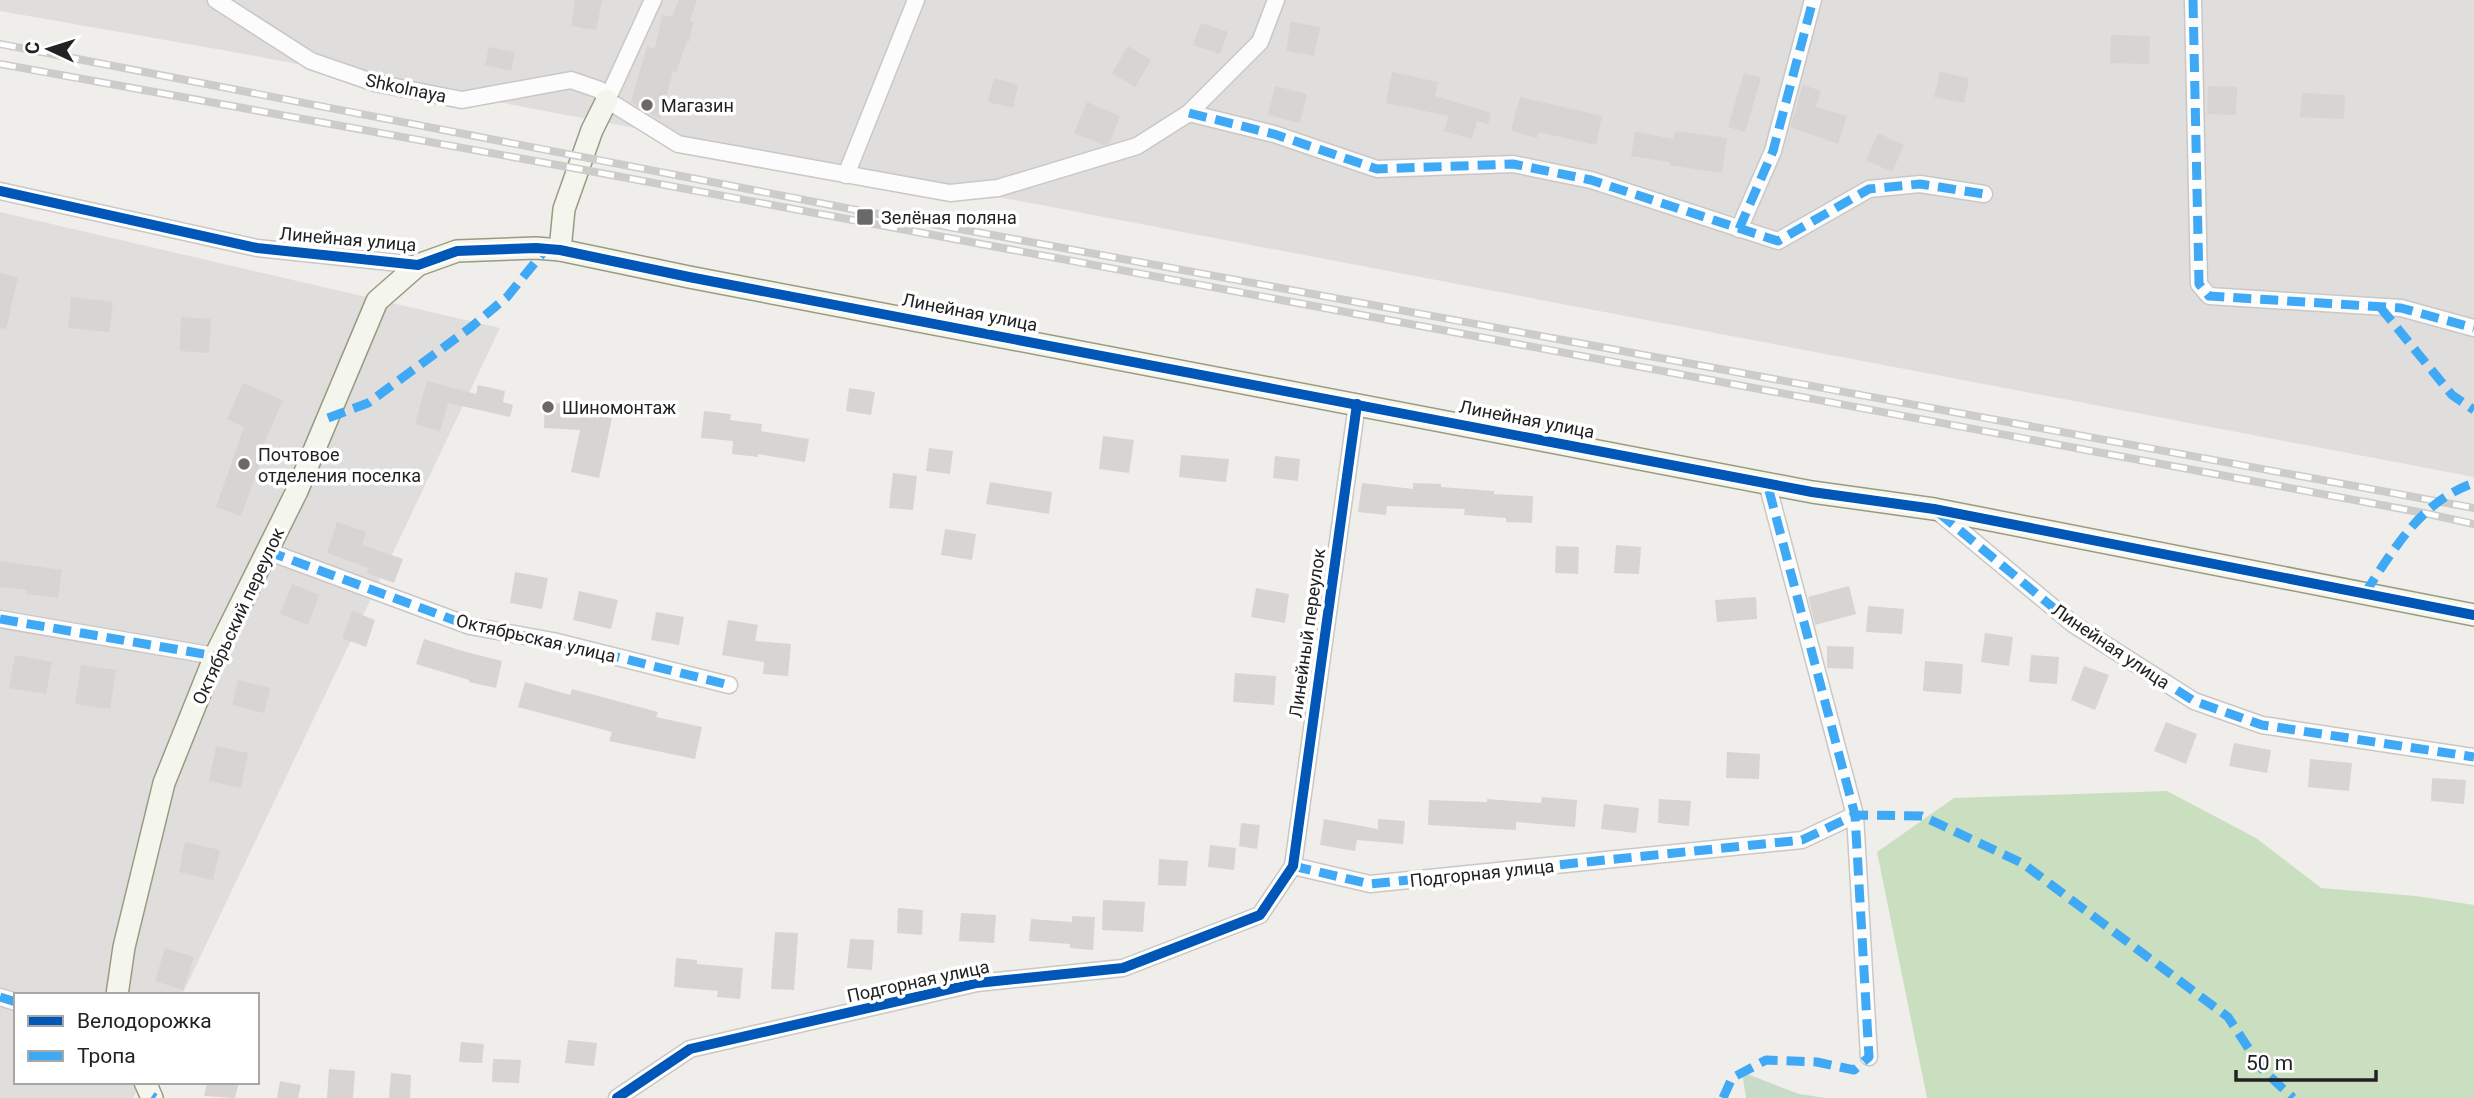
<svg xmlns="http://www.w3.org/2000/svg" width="2474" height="1098" viewBox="0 0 2474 1098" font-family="Roboto,sans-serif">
<rect width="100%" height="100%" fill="#f0eeea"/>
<g fill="#dfdedc">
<polygon points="0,0 2474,0 2474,477 245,54 0,11"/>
<polygon points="0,212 500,328 182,995 16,995 16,1082 141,1082 133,1098 0,1098"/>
</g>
<polygon fill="#cadfbf" points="2167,791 2256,838 2321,888 2416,896 2474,905 2474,1098 1927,1098 1877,852 1954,798"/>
<polygon fill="#c8dbc9" points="1742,1072 1799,1094 1826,1098 1746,1098"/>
<g fill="#d7d4d1">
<polygon points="575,0 602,0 596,30 571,26"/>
<polygon points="679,0 697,0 690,21 693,22 689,42 687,41 676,72 673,71 660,119 631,102 647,46 655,49 662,15 672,17"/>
<polygon points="1291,22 1320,27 1314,56 1286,51"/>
<polygon points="1201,23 1228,32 1220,54 1193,45"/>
<polygon points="2111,35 2150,36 2149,64 2110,63"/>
<polygon points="1128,46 1151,60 1135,87 1112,73"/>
<polygon points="489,47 515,52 511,71 485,65"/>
<polygon points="1392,72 1438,82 1435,96 1491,113 1488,124 1477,121 1472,139 1444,131 1449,116 1386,103"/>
<polygon points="1940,72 1969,78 1964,103 1934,97"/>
<polygon points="1744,73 1761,78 1745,132 1728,127"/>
<polygon points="994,78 1018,85 1013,108 988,102"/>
<polygon points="1803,85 1821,91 1816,107 1847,116 1838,144 1790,127"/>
<polygon points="1275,86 1307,94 1300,123 1268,115"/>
<polygon points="2208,86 2237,87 2236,115 2207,114"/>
<polygon points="2302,93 2345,95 2344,119 2300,117"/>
<polygon points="1520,97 1602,116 1596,145 1539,132 1537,138 1511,131"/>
<polygon points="1087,102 1120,116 1109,144 1103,145 1074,133"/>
<polygon points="1675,131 1727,138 1722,173 1669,165 1670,162 1631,156 1635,132 1674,139"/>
<polygon points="1878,133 1904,145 1892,172 1866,160"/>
<polygon points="0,273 18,277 6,329 0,328"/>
<polygon points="71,297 113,302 109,332 68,328"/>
<polygon points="181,317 211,319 209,353 180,351"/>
<polygon points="427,381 476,394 478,385 505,391 503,402 513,405 510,417 448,403 440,431 415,424"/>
<polygon points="243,383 283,400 258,457 262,458 241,516 216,507 244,427 227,419"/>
<polygon points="849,388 875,392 871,415 846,411"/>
<polygon points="545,403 567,404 567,409 612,418 599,478 571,472 580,430 544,428"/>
<polygon points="704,411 731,414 730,420 762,424 761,431 809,439 805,462 758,454 758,457 732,454 733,441 701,438"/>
<polygon points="1103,436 1134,440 1129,473 1099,469"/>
<polygon points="929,448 953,451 950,474 926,471"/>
<polygon points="1181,455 1229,459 1226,482 1179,477"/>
<polygon points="1275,456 1300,459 1298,481 1273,478"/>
<polygon points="893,473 917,476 913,510 889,508"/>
<polygon points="990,482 1052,492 1049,514 986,504"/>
<polygon points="1362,483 1413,489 1413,483 1441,484 1441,487 1494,491 1494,494 1533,496 1532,523 1506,522 1506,518 1464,515 1465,509 1387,506 1386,515 1358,512"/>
<polygon points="337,522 366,532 362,545 403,559 394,583 367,573 369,568 327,553"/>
<polygon points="945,529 976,534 972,560 941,555"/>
<polygon points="1616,545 1641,547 1639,574 1614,573"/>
<polygon points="1556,546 1579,547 1578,574 1555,573"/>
<polygon points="0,561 62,570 58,598 26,594 27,590 0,587"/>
<polygon points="515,572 548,578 542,609 510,603"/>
<polygon points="292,584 319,595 308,625 280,614"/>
<polygon points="1849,586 1856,614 1815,625 1808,597"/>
<polygon points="1256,588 1289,594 1285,623 1251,617"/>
<polygon points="579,591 618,600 611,629 573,620"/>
<polygon points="1756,597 1757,619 1717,622 1715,600"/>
<polygon points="1868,606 1904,609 1902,634 1866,632"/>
<polygon points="352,611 375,620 366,647 342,638"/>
<polygon points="656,612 684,617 679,645 651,640"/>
<polygon points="728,620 758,625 755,641 791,644 788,676 763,674 764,662 722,655"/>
<polygon points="1985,633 2013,637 2009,666 1981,662"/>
<polygon points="424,639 466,652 502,661 496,688 469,682 469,680 416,664"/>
<polygon points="1827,646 1854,647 1853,669 1827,668"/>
<polygon points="15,655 52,662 46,694 9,688"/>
<polygon points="2031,655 2059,657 2057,684 2029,682"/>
<polygon points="1925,661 1963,664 1961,694 1923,691"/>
<polygon points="81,665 116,670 110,709 75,704"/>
<polygon points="2084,666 2109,675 2095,710 2071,700"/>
<polygon points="1235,673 1276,676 1274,705 1233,702"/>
<polygon points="238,680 270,688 264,713 232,705"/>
<polygon points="525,682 570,695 572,689 658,712 656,717 702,727 695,759 609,741 612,732 518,707"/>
<polygon points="2166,722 2197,734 2186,764 2154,751"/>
<polygon points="2234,743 2271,750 2267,773 2229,766"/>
<polygon points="216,746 248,753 241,788 209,781"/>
<polygon points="1727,752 1760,754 1759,779 1726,778"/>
<polygon points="2310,759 2352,763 2349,791 2308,787"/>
<polygon points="2432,778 2466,780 2464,804 2431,801"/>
<polygon points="1542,797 1577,800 1575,827 1516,822 1516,830 1428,825 1429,800 1487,802 1487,799 1541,803"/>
<polygon points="1659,799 1691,801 1689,826 1658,823"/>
<polygon points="1604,804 1639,808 1636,833 1601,829"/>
<polygon points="1324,819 1378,829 1378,819 1405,821 1403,844 1357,840 1355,851 1320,845"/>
<polygon points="1241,823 1260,825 1257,849 1239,846"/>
<polygon points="185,842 220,850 213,880 179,872"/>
<polygon points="1210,845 1236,848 1234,870 1208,867"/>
<polygon points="1159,859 1188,861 1186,886 1158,885"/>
<polygon points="1103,900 1145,902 1143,932 1102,930"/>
<polygon points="898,908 923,910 922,935 897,933"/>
<polygon points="961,913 996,915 994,943 959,941"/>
<polygon points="1072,916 1095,917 1093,950 1070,948 1070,944 1029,941 1031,919 1072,922"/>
<polygon points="775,932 798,933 794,990 771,989"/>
<polygon points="850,939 874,940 872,970 847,968"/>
<polygon points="165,948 194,957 183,990 155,981"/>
<polygon points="676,958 697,960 697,964 743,968 740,999 717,997 718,991 674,987"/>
<polygon points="568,1040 597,1043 594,1066 565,1063"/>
<polygon points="461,1042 484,1044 482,1063 459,1062"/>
<polygon points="493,1059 521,1060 519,1083 492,1082"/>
<polygon points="329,1069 355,1071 353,1098 327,1098"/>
<polygon points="391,1073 411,1075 410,1098 389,1098"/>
<polygon points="280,1081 301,1085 298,1098 277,1098"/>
<polygon points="207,1082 239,1082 235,1098 204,1096"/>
</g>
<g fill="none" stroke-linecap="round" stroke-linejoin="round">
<defs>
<g id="street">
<polyline points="216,0 311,61 375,83 462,100 571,80 600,90 607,100 678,144 950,193 998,188 1137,146 1189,113 1260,42 1276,0"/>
<polyline points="2193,0 2199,284 2209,296 2401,308 2474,328"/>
<polyline points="607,100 653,0"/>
<polyline points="1189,113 1274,134 1377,169 1513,164 1591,180 1778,241 1869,189 1920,184 1984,194"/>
<polyline points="846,175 916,0"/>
<polyline points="0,191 257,248 418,265"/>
<polyline points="1739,229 1773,151 1813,0"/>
<polyline points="1767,483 1855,815 1869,1057"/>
<polyline points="1936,510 2073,624 2194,701 2262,725 2474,757"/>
<polyline points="267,551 470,626 553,641 729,685"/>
<polyline points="0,619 215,656"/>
<polyline points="1293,866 1370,884 1802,840 1855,815"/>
<polyline points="0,997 16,1002"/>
<polyline points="617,1098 690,1049 977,983 1123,968 1260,915 1293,866 1357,404"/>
</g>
<g id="secondary">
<polyline points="560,250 564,209 592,130 607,100"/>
<polyline points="117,995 124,947 164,783 215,656 297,491 377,301 418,265 457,251 536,248 560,250 689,277 1812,492 1934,509 2474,615"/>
<polyline points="145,1082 152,1098"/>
</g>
</defs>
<use href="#street" stroke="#c9c8c6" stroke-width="19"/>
<use href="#secondary" stroke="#999b81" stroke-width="24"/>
<use href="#street" stroke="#fdfcfc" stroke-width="16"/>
<use href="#secondary" stroke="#f4f5ec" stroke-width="21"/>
<defs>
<g id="rail">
<polyline points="0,44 846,208 2474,508"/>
<polyline points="0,64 579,169 2424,513 2474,524"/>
</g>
</defs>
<use href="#rail" stroke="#cccccb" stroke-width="8"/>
<use href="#rail" stroke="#fff" stroke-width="5" stroke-dasharray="16" stroke-linecap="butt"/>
<g stroke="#3fa9f5" stroke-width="9" stroke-dasharray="18 9" stroke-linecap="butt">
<polyline points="2193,0 2199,284 2209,296 2401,308 2474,328"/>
<polyline points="1189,113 1274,134 1377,169 1513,164 1591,180 1778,241 1869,189 1920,184 1984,194"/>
<polyline points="1739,229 1773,151 1813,0"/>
<polyline points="2380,307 2452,395 2474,410"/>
<polyline points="328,418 368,403 470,328 507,297 546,249"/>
<polyline points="1939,513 2073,624 2194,701 2262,725 2474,757"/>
<polyline points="267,551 470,626 553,641 729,685"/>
<path d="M 2365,593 C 2394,549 2421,501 2474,483"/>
<polyline points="0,619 215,656"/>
<polyline points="1293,866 1370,884 1802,840 1855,815 1922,816 2022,863 2228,1017 2262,1069 2293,1098"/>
<polyline points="0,997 16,1002"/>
<polyline points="152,1096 155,1098"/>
<polyline points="1723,1098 1732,1078 1766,1060 1817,1062 1854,1070 1869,1057 1855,815 1767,483"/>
</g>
<defs>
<g id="cycleway">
<polyline points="0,191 257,248 418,265 457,251 536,248 560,250 689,277 1812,492 1934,509 2474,615"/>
<polyline points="617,1098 690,1049 977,983 1123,968 1260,915 1293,866 1357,404"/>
</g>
</defs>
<use href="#cycleway" stroke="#fff" stroke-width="15"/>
<use href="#cycleway" stroke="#0057b8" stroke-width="10"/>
</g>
<g fill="#6a6968" stroke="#fff" stroke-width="2.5">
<circle cx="647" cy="105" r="7"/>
<rect x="856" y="208" width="18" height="18" rx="3.5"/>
<circle cx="548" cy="407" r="7"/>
<circle cx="244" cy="464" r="7"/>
</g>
<g text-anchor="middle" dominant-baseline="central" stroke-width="7" stroke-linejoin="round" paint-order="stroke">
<g font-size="18" fill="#222" stroke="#fff">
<text transform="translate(406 88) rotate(12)">Shkolnaya</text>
<text transform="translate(348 239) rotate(5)">Линейная улица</text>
<text transform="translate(970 312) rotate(11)">Линейная улица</text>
<text transform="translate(1527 419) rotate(11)">Линейная улица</text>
<text transform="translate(238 616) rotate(-65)">Октябрьский переулок</text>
<text transform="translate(1307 633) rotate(-82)">Линейный переулок</text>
<text transform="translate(536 638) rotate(13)">Октябрьская улица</text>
<text transform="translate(2111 646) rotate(34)">Линейная улица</text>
<text transform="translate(1482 873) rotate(-6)">Подгорная улица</text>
<text transform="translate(918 981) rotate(-12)">Подгорная улица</text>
</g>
<g font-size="18" fill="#222" stroke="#fff" text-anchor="start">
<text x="661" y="105">Магазин</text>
<text x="881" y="217">Зелёная поляна</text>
<text x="562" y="407">Шиномонтаж</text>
<text x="258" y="454">Почтовое<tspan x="258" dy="21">отделения поселка</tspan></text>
</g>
</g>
<rect x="14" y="993" width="245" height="91" fill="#ffffff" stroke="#a7a7a7" stroke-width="2"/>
<rect x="28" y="1016" width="35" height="10" fill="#0057b8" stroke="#a7a7a7" stroke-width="2"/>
<text x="77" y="1028" font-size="21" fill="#222222">Велодорожка</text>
<rect x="28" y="1051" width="35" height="10" fill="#3fa9f5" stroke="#a7a7a7" stroke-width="2"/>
<text x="77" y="1063" font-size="21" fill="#222222">Тропа</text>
<g transform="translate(49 49) rotate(274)" stroke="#ffffff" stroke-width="5" paint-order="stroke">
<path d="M0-5L12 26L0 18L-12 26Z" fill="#222222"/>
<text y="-10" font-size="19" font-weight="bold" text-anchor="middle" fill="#222222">С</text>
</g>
<path d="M2236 1070v10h140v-10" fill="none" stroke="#222222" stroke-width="3.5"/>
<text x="2246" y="1070" font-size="21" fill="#222222" stroke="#ffffff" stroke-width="5" paint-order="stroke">50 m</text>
</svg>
